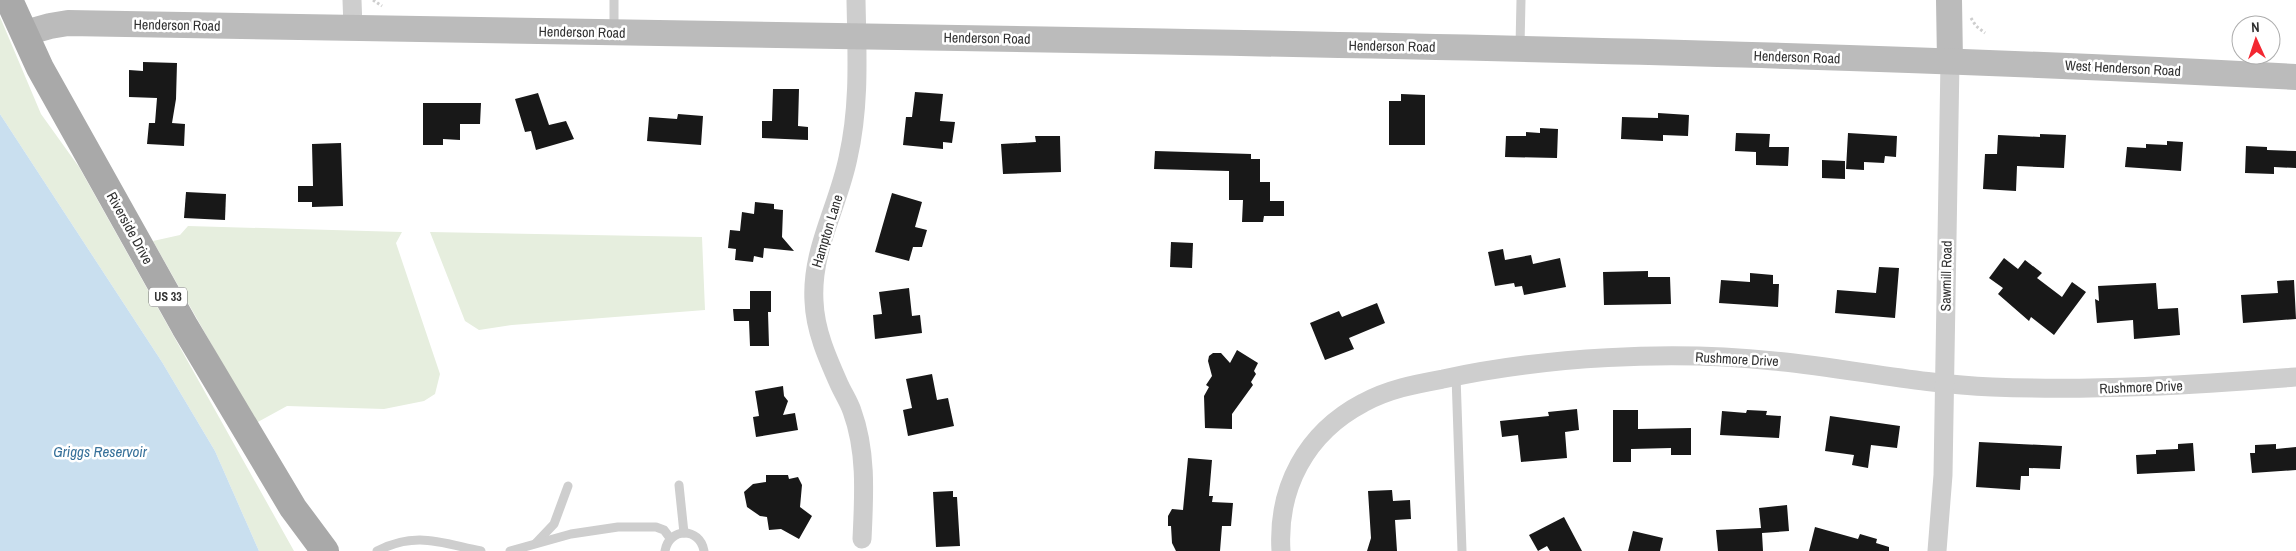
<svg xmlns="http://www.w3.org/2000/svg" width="2296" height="551" viewBox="0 0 2296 551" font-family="'Archivo Narrow',sans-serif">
<rect width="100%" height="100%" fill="#fff"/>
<g fill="#e6eede">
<polygon points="0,17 41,114 79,167 294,551 259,551 215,451 162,362 0,114"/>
<polygon points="188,226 402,232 396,243 440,374 435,394 424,401 384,409 287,406 256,423 153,241 180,235"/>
<polygon points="430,232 702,237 705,310 512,325 479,330 465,321"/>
</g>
<polygon fill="#c9dfef" points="0,114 162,362 215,451 259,551 0,551"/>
<g fill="#181818">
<polygon points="143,62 177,63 176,99 172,123 185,124 184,146 147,144 149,123 155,123 157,98 129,97 129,70 143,71"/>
<polygon points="773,89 799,89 798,126 808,127 808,140 762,138 762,121 772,121"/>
<polygon points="915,92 943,94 940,121 955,122 952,143 943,142 943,149 903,145 906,117 912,117"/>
<polygon points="538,93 549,125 566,121 574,139 536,150 531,131 525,132 515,99"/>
<polygon points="1401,94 1425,95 1425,145 1389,145 1389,101 1401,101"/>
<polygon points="423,103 481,103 480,124 460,124 460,140 443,139 443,145 423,145"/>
<polygon points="1658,113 1689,115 1688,136 1663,135 1663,141 1621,139 1622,117 1658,118"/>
<polygon points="678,114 703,116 701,145 647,141 649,117 677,119"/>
<polygon points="1540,128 1558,129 1557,158 1505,157 1506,136 1526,136 1526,132 1540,133"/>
<polygon points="1736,133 1770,134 1769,147 1789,147 1788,166 1756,165 1756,152 1735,151"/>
<polygon points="1848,133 1897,136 1896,157 1885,156 1884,163 1864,162 1864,170 1846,169"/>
<polygon points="2040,134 2066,135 2064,168 2017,166 2016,191 1983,189 1985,154 1997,154 1998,135 2040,137"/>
<polygon points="1035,136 1060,136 1061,172 1003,174 1001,144 1036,142"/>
<polygon points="2167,141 2183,142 2181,171 2125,167 2127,147 2146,148 2146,144 2167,145"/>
<polygon points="341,143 343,206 312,207 312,202 298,202 298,186 313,186 312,144"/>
<polygon points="2246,146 2267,147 2267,150 2296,151 2296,168 2274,167 2274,174 2245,173"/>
<polygon points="1155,151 1251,154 1251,159 1260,159 1260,182 1270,182 1270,201 1284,201 1284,216 1264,216 1263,222 1242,222 1243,200 1229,200 1229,171 1154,169"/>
<polygon points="1822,160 1845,161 1845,179 1822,178"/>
<polygon points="186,192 226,194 225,220 184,218"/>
<polygon points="892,193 922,202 915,227 927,230 922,247 913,247 909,261 875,252"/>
<polygon points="755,202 774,204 774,209 783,210 782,237 794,251 764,248 763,258 754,256 753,262 735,260 736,249 728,248 730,230 740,231 742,212 754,214"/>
<polygon points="1171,242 1193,243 1192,268 1170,267"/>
<polygon points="1503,249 1505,260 1531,255 1533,264 1560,258 1566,287 1524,295 1522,286 1515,287 1514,283 1495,286 1488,252"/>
<polygon points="2004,258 2018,269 2025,260 2042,273 2037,278 2062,297 2072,282 2086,292 2054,335 2031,317 2029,321 1998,294 2003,288 1989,278"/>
<polygon points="1879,267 1899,268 1895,318 1835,313 1837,290 1876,293"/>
<polygon points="1648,271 1648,277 1670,277 1671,304 1604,305 1603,272"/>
<polygon points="1750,273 1773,275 1773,284 1779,284 1778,307 1719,303 1721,280 1750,282"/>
<polygon points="2294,280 2296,319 2243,323 2241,295 2278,293 2277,281"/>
<polygon points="2156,283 2158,309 2178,308 2180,335 2134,339 2133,320 2097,323 2095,299 2099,301 2098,286"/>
<polygon points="909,288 912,316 920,315 922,333 875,339 873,315 882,314 879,292"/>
<polygon points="750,291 771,291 771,312 768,312 769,346 750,346 749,321 734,321 733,309 750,309"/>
<polygon points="1377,303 1385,323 1349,338 1354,349 1325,360 1310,323 1339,311 1342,317"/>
<polygon points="1237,350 1258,363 1254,371 1256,374 1251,382 1253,385 1232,414 1232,429 1205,428 1204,396 1209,387 1206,385 1212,376 1208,361 1209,356 1213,353 1221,353 1230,363"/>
<polygon points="932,374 937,400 948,398 954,426 908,436 903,410 912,408 906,379"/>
<polygon points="783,386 784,396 788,401 783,415 795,413 798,430 756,437 753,417 759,416 755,391"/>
<polygon points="1577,409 1579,430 1565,432 1567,458 1521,462 1518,435 1502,437 1500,421 1549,416 1548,412"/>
<polygon points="1613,410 1638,410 1638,429 1691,428 1691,455 1671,455 1671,448 1631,449 1631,462 1613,462"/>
<polygon points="1747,410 1767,411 1766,415 1781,416 1779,438 1720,435 1722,411 1746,413"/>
<polygon points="1830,416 1900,426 1897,448 1871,445 1868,468 1852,465 1854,455 1825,451"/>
<polygon points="1979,442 2062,446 2060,469 2029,468 2029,476 2021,476 2020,490 1976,487"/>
<polygon points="2193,443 2195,471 2137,474 2136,455 2156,454 2156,450 2178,449 2178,444"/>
<polygon points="2276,444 2276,449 2296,447 2296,470 2252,473 2250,453 2255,453 2255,445"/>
<polygon points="1188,458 1212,460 1209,496 1213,496 1212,502 1233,503 1231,526 1222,526 1220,551 1176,551 1172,543 1171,526 1168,526 1168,516 1172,509 1183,510"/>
<polygon points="766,475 788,475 789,479 798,477 802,485 800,507 812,516 799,539 781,529 769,530 767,517 760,516 747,507 744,492 753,484 766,482"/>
<polygon points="1392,490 1393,501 1410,500 1411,519 1395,520 1397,551 1367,551 1371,538 1368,491"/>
<polygon points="953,491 953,497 957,497 960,546 936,547 933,492"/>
<polygon points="1787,505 1789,531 1762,533 1763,551 1718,551 1716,530 1761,528 1759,508"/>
<polygon points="1564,517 1582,551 1550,551 1547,546 1538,551 1529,535"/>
<polygon points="1815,527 1858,539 1860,534 1877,539 1876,543 1889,547 1889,551 1809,551"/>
<polygon points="1633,531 1663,538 1660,551 1628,551"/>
</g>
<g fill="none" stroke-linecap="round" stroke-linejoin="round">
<g stroke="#cecece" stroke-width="3" stroke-dasharray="2.5 2.5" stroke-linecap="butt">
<polyline points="373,0 382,6"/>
<polyline points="1971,18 1976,26 1985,33"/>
</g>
<g stroke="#cecece" stroke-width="9">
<polyline points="614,30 614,0"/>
<polyline points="1520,46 1521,0"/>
<polyline points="1456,376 1462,551"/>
<polyline points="679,485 684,533"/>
<polyline points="536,543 554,524 568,486"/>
<path d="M 377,551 C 416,531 441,543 481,551"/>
<polyline points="510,551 571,534 618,527 656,527 664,530 670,538"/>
<path d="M 665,551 C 669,527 700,527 704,551"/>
</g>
<g stroke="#cecece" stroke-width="19">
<polyline points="352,0 353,28"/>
<path d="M 856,0 C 857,54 860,105 848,158 C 838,207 811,250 814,301 C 815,330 827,357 839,384 C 843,393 849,402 852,411 C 867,452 864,496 862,539"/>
<path d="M 1281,551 C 1277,488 1306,433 1363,403 C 1388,389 1416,384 1443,379 C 1545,357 1670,350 1774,361 C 1847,368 1919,384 1992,387 C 2094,391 2195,385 2296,377"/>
<polyline points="1937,551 1943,475 1950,61"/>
</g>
<g stroke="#bbb" stroke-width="26">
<polyline points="1949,0 1950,61"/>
<path d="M 25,33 L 50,26 L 68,23 C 442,27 815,34 1188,42 C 1557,49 1927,57 2296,77"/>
</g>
<polyline stroke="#a9a9a9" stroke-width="28" points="9,0 40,68 185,327 293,508 325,551"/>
</g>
<g text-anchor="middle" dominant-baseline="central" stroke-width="5" stroke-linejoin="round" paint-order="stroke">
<rect fill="#fff" stroke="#6f6f6f" stroke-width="1" x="149" y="287.5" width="38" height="19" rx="4"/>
<g font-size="12" font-weight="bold" fill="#313131">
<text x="168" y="297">US 33</text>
</g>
<g font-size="14" fill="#313131" stroke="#fff">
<text transform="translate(177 25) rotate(1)">Henderson Road</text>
<text transform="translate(582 32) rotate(1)">Henderson Road</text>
<text transform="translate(987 38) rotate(1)">Henderson Road</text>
<text transform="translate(1392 46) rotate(1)">Henderson Road</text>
<text transform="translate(1797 57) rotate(2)">Henderson Road</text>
<text transform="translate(2123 68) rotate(3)">West Henderson Road</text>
<text transform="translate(130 228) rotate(61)">Riverside Drive</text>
<text transform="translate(827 231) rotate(-73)">Hampton Lane</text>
<text transform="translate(1946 276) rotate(-89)">Sawmill Road</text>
<text transform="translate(1737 359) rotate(3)">Rushmore Drive</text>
<text transform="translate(2141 387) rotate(-2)">Rushmore Drive</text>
</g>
<g font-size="15" font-style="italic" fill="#37719a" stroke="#fff">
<text x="100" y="451">Griggs Reservoir</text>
</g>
</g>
<g transform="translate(2256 40) rotate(357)"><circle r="24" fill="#ffffff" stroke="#adadad"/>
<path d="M0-4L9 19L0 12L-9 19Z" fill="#f32731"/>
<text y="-8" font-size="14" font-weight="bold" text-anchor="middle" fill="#313131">N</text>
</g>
</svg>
